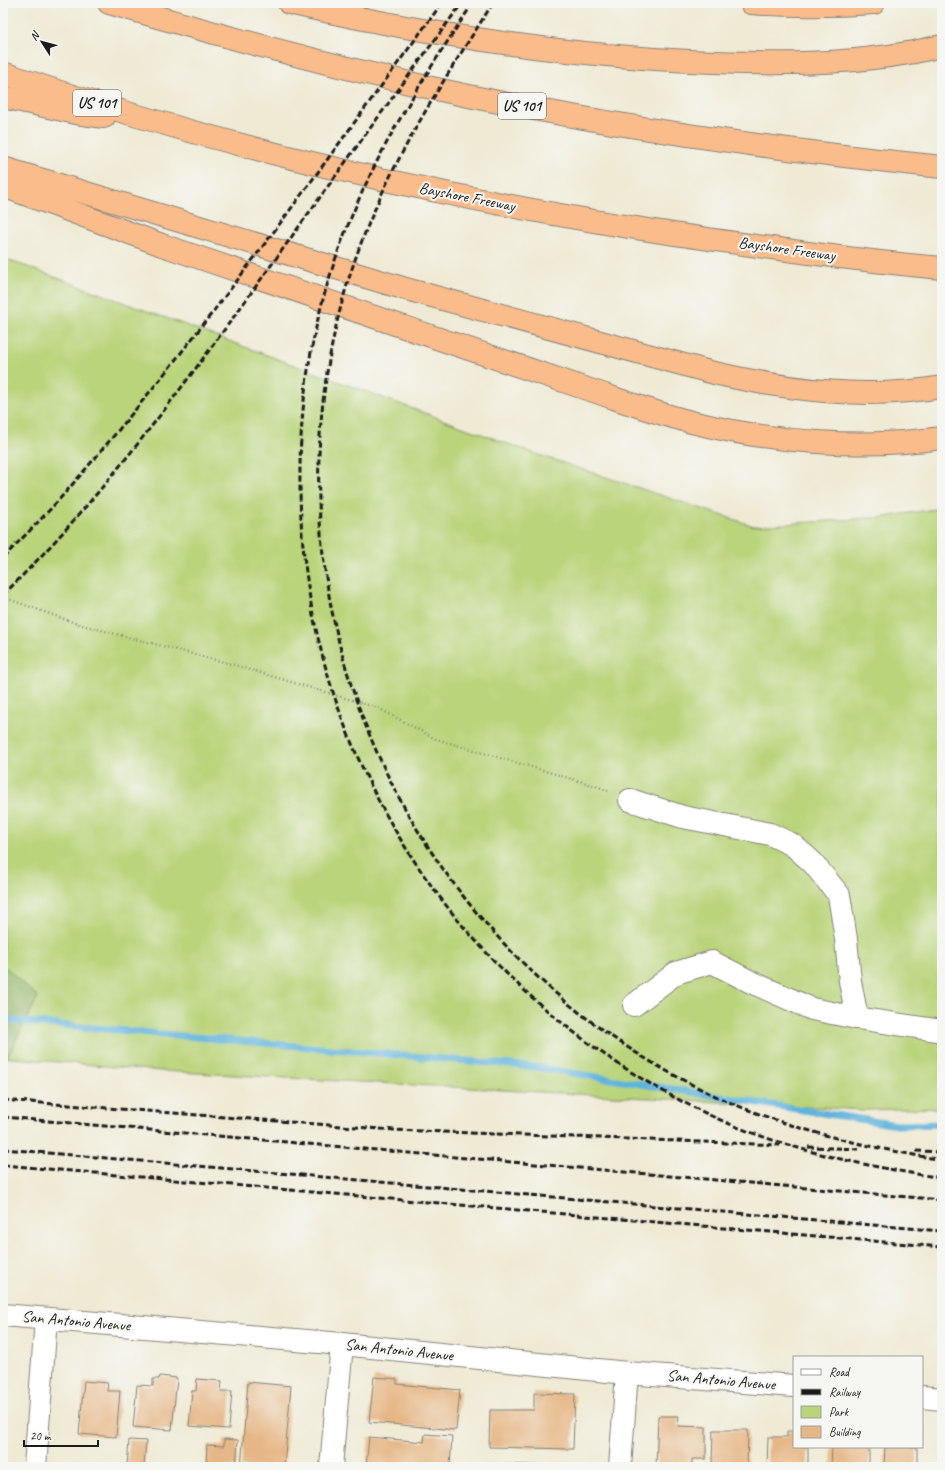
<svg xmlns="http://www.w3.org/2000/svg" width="945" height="1470" viewBox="0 0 945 1470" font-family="Caveat,sans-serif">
<rect width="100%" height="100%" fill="#f6f6f2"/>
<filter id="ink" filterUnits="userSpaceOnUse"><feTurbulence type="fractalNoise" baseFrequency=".025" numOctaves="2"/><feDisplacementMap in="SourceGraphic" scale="8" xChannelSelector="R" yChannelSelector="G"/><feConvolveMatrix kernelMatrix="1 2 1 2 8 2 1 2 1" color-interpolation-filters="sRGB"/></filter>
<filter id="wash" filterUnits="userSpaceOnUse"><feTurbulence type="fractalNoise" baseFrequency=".012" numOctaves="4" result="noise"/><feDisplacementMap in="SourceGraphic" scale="16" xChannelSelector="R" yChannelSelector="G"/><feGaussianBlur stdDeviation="0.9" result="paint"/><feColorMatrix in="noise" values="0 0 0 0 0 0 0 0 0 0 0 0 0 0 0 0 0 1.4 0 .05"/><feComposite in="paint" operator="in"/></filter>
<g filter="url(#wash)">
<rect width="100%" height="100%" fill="#efead4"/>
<polygon fill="#b9d47a" stroke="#6a784b" points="3,258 536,454 754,526 884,517 942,508 942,1108 864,1110 161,1071 3,1057"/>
<polygon fill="#92b66a" stroke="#576943" points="3,965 38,997 3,1066"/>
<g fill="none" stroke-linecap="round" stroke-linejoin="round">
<polyline stroke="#5fb4db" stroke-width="7" points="3,1020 535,1067 897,1125 942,1124"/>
</g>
<g id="blocks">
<g fill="#e6b786">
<polygon points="3,1358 6,1358 4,1395 3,1395"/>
<polygon points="160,1376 177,1378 172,1430 133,1427 137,1385 153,1386 153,1379 159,1379"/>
<polygon points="374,1377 397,1379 397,1384 460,1390 456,1430 369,1422"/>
<polygon points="197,1379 222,1381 221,1391 232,1391 229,1429 189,1426 192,1391 196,1391"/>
<polygon points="84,1381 108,1383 107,1391 120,1391 116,1437 79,1434"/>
<polygon points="248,1382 291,1386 284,1467 241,1467"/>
<polygon points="534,1393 575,1394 573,1449 489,1447 490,1410 534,1410"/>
<polygon points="658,1416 679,1416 678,1426 706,1427 706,1459 692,1459 692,1467 656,1467"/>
<polygon points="713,1430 748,1430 747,1467 712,1467"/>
<polygon points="787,1431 794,1431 794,1447 808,1447 808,1467 767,1467 768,1437 787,1437"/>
<polygon points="425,1434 452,1436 450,1467 366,1467 369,1437 424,1442"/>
<polygon points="224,1439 238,1440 236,1467 206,1467 207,1445 224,1446"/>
<polygon points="129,1440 146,1441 144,1467 127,1467"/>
<polygon points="832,1447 869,1447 869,1467 831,1467"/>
<polygon points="885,1447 917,1447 917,1467 884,1467"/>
<polygon points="502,1464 562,1466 562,1467 502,1467"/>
</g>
</g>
</g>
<g filter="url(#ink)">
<use href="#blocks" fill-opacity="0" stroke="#868378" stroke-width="1"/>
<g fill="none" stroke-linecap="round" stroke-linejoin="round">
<defs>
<g id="minor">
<polyline points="630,800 683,817 770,834 793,845 813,863 839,895 846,939 850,981 857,1018"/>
<polyline points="634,1005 676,973 712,962 751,982 812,1009 857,1018 942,1031"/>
<polyline points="3,1315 342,1344 627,1373 794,1386"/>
<polyline points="922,1397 942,1399"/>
<polyline points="35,1467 46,1319"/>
<polyline points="331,1467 342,1344"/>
<polyline points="620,1467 627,1373"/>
</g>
<g id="highway">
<path d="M 109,3 C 215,34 320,63 427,87 C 597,125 769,149 942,167"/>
<path d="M 289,3 C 429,35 571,57 715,62 C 791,65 868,64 942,46"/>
<path d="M 751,3 C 792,6 833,6 874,3"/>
<path d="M 3,73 C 221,148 446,199 674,234 C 763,247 852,260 942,268"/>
<polyline points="3,97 76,113 104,117"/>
<path d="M 3,168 L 406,289 L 714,373 C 789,390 865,400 942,387"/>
<path d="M 3,186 L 162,245 L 593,391 C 629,403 664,416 700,424 C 777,443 864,449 942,438"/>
</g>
</defs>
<use href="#minor" stroke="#868378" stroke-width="24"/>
<use href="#highway" stroke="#868378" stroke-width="24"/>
<polyline stroke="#868378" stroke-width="2.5" stroke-dasharray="1 3" stroke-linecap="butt" points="3,597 78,624 231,664 378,708 436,739 596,786 608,791"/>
<use href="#minor" stroke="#fff" stroke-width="22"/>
<use href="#highway" stroke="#fabc8b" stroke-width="22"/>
<g stroke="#1c1c1c" stroke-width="3" stroke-dasharray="6 3" stroke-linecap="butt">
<path d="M 473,3 C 414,91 360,177 329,279 C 308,346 299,417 300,488 C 303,755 457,989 695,1108 C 772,1147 857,1165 942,1178"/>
<path d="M 493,3 C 434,95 377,182 346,288 C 252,609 407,948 707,1092 C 782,1128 861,1146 942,1160"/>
<path d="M 3,558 C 26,534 50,511 71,486 C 204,333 322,166 442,3"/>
<path d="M 3,595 C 109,491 193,373 280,253 C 340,169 401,86 462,3"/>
<polyline points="3,1100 394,1130 780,1145"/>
<polyline points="3,1117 942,1200"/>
<polyline points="808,1147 860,1149"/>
<polyline points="3,1149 942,1231"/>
<polyline points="916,1151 942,1152"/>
<polyline points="3,1165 942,1247"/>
</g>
</g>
</g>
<g text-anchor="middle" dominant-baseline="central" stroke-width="4" stroke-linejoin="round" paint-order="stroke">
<g fill="#f6f6f2" stroke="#5d5d5c" stroke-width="1">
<rect x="73" y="90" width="48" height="26" rx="3"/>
<rect x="498" y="93" width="48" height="26" rx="3"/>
</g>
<g font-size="15" font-weight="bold" fill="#1c1c1c">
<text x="97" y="103">US 101</text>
<text x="522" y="106">US 101</text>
</g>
<g font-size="16" fill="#1c1c1c" stroke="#f6f6f2">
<text transform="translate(467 197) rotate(11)">Bayshore Freeway</text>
<text transform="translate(787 249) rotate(8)">Bayshore Freeway</text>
<text transform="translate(76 1321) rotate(5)">San Antonio Avenue</text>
<text transform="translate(399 1350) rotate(6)">San Antonio Avenue</text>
<text transform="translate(721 1380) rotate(5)">San Antonio Avenue</text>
</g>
</g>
<rect width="945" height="1470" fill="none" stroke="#f6f6f2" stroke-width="16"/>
<rect x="793" y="1356" width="130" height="92" fill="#f6f6f2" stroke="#9f9f9c"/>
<rect x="801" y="1369" width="20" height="6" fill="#ffffff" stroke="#9f9f9c"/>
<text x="829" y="1376" font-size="12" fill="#1c1c1c">Road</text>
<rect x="801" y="1389" width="20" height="6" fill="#1c1c1c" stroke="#9f9f9c"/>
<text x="829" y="1396" font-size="12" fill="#1c1c1c">Railway</text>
<rect x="801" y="1406" width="20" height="12" fill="#b9d47a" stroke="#9f9f9c"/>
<text x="829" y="1416" font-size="12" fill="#1c1c1c">Park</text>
<rect x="801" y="1426" width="20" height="12" fill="#e6b786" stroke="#9f9f9c"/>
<text x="829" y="1436" font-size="12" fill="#1c1c1c">Building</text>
<g transform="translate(42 42) rotate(306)" stroke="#f6f6f2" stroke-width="3" paint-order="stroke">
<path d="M0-3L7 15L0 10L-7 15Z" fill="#1c1c1c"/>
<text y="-6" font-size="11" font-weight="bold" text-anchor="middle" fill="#1c1c1c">N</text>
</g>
<path d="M24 1440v6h74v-6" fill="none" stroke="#1c1c1c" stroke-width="2"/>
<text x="30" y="1440" font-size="12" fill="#1c1c1c" stroke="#f6f6f2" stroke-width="3" paint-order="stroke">20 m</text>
</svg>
